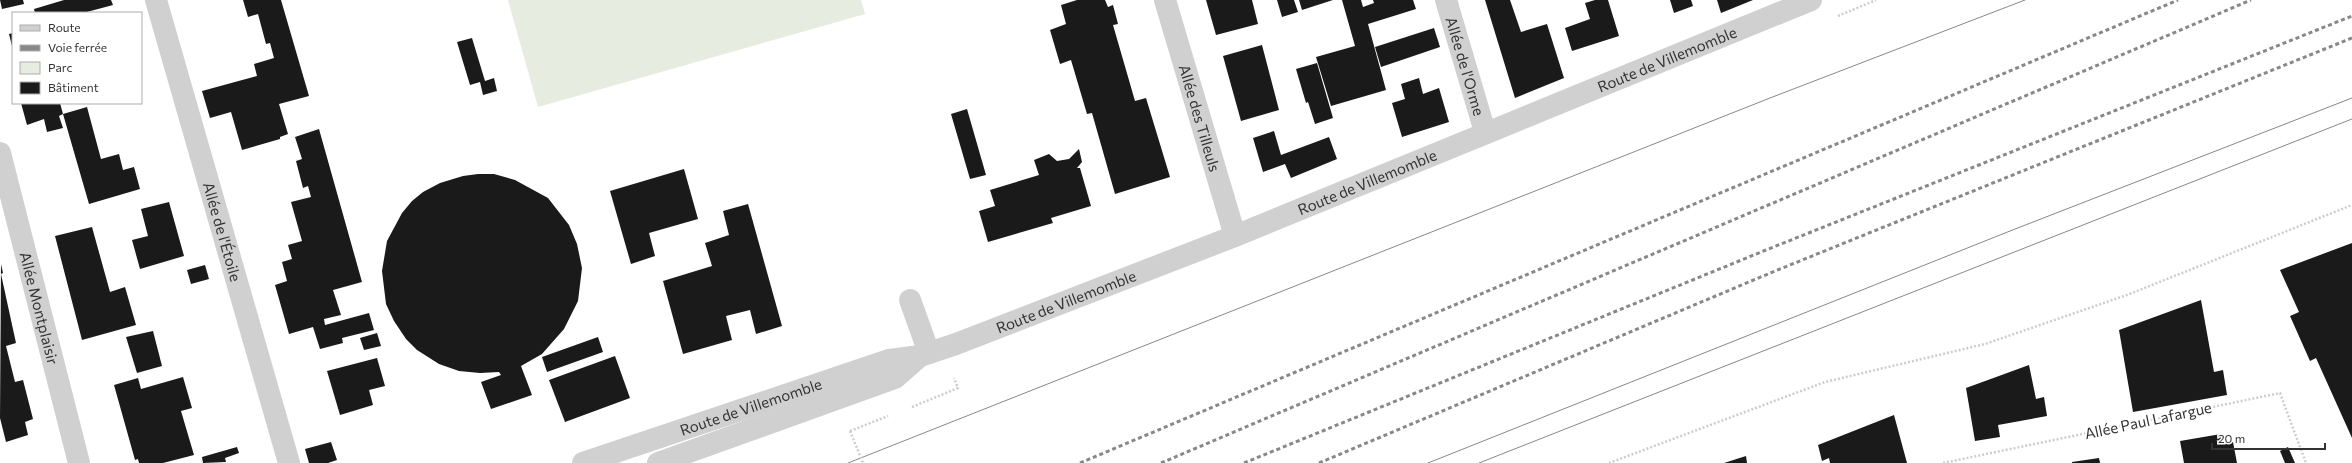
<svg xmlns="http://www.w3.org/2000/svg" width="2352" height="463" viewBox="0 0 2352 463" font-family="Commissioner,sans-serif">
<rect width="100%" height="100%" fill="#fff"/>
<polygon fill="#e6ecdf" points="508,0 861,0 865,14 538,107"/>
<g fill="#1a1a1a">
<polygon points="0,0 23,0 24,4 2,9"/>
<polygon points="64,0 111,0 113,5 83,13 35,13 34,9"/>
<polygon points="243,0 281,0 309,96 279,104 288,134 280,137 280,139 242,150 231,112 210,118 202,91 257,76 254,64 274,58 270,43 266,44 258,14 248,17"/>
<polygon points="1077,0 1105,0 1108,7 1113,5 1118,24 1113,25 1135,101 1146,98 1170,177 1115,194 1092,113 1087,114 1071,60 1060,64 1050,30 1066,24 1061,5"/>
<polygon points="1206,0 1252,0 1258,24 1216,35"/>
<polygon points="1277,0 1294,0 1298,12 1282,17"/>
<polygon points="1299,0 1333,0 1302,10"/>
<polygon points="1342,0 1361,0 1363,7 1374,3 1373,0 1413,0 1416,9 1368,24 1386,90 1331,106 1316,57 1355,46"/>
<polygon points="1485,0 1510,0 1521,32 1547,24 1564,78 1515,98"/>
<polygon points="1595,0 1608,0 1619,36 1572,51 1565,28 1590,19 1585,3"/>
<polygon points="1670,0 1691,0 1693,6 1674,13"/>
<polygon points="1717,0 1753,0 1721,13"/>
<polygon points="1434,28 1440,47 1381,67 1375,47"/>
<polygon points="13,33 13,46 12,46 9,34"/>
<polygon points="472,38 485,81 494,78 497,91 483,95 480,82 470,85 457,42"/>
<polygon points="1262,45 1279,110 1241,121 1223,56"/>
<polygon points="1317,63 1333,118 1315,124 1308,102 1306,103 1296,69"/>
<polygon points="1419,78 1423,94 1439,88 1449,122 1402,137 1392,103 1405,99 1401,84"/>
<polygon points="21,103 60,103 63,114 87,107 101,159 119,154 123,170 134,167 140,189 89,204 63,114 59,116 63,128 47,132 44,119 27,125"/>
<polygon points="967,109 986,175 970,179 951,114"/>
<polygon points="319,129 362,282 333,290 341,315 324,319 325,325 369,313 374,330 342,338 343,343 320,349 313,327 289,334 275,285 287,281 282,262 292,259 288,245 302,241 291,202 311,197 308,186 303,188 296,161 302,159 295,137"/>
<polygon points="1274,131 1281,155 1329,137 1337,159 1291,178 1285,164 1263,172 1253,138"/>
<polygon points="1079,149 1082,162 1077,168 1080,168 1091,206 1051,218 1053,223 988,242 979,211 995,206 990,190 1039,175 1034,160 1049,154 1057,161 1069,159"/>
<polygon points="684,169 698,219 649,233 655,256 631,264 610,191"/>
<polygon points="478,174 494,174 515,180 548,198 569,225 577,244 582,268 578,301 564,329 542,354 521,366 532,395 491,409 481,382 501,375 499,372 480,373 459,371 439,364 417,350 406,339 394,321 386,304 382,271 387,241 402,213 412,201 423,192 440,183 463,176"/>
<polygon points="169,202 184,256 140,269 132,240 148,236 141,209"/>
<polygon points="748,204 782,326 756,334 750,310 726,316 732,340 683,354 663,281 712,266 705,243 729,235 723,211"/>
<polygon points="92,227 110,292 125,287 136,325 82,340 55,236"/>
<polygon points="2352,243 2352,438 2316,358 2310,361 2290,316 2299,312 2280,270"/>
<polygon points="1,264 3,273 1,274 16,343 6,346 15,382 23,380 33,419 25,422 28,435 6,442 0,418"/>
<polygon points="205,265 209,279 191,284 187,270"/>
<polygon points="2201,300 2214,372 2223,370 2227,395 2133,412 2119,330"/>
<polygon points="153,331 162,366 137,373 126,337"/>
<polygon points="377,333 381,346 364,350 360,338"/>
<polygon points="598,337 603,352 547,372 542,357"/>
<polygon points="615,356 630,398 565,422 549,380"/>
<polygon points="377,358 385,386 369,390 373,405 340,415 327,371"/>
<polygon points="2029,365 2036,399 2044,397 2047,416 1998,425 2000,437 1975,441 1966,388"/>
<polygon points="183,377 192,408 181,411 194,455 163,463 139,463 138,459 135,460 114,385 138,378 141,389"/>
<polygon points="1894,415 1907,463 1830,463 1829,458 1822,461 1818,445"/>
<polygon points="2221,434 2223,444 2233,442 2237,463 2184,463 2180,441"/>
<polygon points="331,442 337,460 328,463 309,463 305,449"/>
<polygon points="237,447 239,453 225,458 226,462 203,463 202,457"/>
<polygon points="2288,447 2295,463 2285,463 2280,451"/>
<polygon points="1746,456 1747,463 1724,463"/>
<polygon points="2099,458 2100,463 2072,463 2072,462"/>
</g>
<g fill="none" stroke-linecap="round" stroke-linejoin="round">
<g stroke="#cdcdcd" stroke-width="2.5" stroke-dasharray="2 2" stroke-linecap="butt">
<polyline points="1838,16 1876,0"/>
<polyline points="912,407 958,388 954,378"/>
<polyline points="850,431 888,416"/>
<polyline points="1609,463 1825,382 1985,344 2127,295 2352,205"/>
<polyline points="1943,463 2280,393 2306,463"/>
</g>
<g stroke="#d0d0d0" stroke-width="22">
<path id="s1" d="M 156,0 L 289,463"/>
<path id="s2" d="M 1165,0 L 1235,236"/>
<path id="s3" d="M 1446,0 L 1485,132"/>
<path id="s4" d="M 0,153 L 79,463"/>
<polyline points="910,300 929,353"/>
<path id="s5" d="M 583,463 L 889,360 L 920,356 L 956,344 L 1235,236 L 1811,0"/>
<polyline points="658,463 895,378 920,356"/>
</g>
<g stroke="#888" stroke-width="1">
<polyline points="848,463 1770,98 2025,0"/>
<polyline points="1428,463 2010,231 2352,98"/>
<polyline points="1479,463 2352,119"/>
</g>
<g stroke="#888" stroke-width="3" stroke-dasharray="4 3" stroke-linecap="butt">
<polyline points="1080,463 2178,0"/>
<polyline points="1161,463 2251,0"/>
<polyline points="1244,463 1766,250 2352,16"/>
<polyline points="1319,463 1775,271 2352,38"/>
</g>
<polyline stroke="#cdcdcd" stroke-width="2.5" stroke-dasharray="2 2" stroke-linecap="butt" points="850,431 863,463"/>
</g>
<g text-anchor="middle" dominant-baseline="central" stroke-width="4" stroke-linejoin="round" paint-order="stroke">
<g font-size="15" fill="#333" stroke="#fff">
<text stroke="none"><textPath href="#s5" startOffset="1158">Route de Villemomble</textPath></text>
<text stroke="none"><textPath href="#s3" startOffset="69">Allée de l'Orme</textPath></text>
<text stroke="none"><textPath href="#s2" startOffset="123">Allée des Tilleuls</textPath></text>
<text stroke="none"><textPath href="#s5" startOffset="834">Route de Villemomble</textPath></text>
<text stroke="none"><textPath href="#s1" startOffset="241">Allée de l'Étoile</textPath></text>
<text stroke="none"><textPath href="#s5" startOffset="510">Route de Villemomble</textPath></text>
<text stroke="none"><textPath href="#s4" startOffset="160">Allée Montplaisir</textPath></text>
<text stroke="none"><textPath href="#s5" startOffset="177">Route de Villemomble</textPath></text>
<text transform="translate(2148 420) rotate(-12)">Allée Paul Lafargue</text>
</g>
</g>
<rect x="12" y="12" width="130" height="92" fill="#ffffff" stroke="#adadad"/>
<rect x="20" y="25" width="20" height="6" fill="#d0d0d0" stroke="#adadad"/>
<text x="48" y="32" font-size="12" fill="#333333">Route</text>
<rect x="20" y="45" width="20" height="6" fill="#888888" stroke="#adadad"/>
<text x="48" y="52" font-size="12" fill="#333333">Voie ferrée</text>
<rect x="20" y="62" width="20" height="12" fill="#e6ecdf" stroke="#adadad"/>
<text x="48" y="72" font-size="12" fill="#333333">Parc</text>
<rect x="20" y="82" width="20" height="12" fill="#1a1a1a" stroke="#adadad"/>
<text x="48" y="92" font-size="12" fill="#333333">Bâtiment</text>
<path d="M2212 443v6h113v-6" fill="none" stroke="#333333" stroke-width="2"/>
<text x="2218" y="443" font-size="12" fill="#333333" stroke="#ffffff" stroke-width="3" paint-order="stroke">20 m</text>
</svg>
